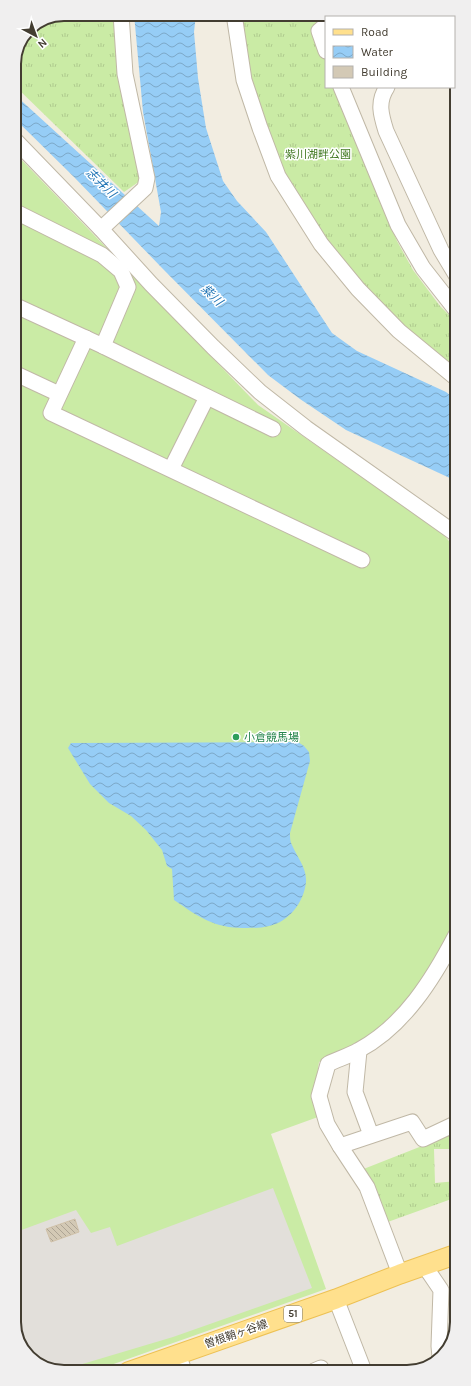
<svg xmlns="http://www.w3.org/2000/svg" width="471" height="1386" viewBox="0 0 471 1386" font-family="Karla,'Noto Sans JP',sans-serif">
<defs>
<pattern id="grass-tufts" width="24" height="20" patternUnits="userSpaceOnUse"><rect width="24" height="20" fill="#caeba5"/><path d="M3 7l-1-3M5 7V3M7 7l1-3M15 17l-1-3M17 17v-4M19 17l1-3" fill="none" stroke="#afca8e"/></pattern>
<pattern id="water-waves" width="16" height="10" patternUnits="userSpaceOnUse"><rect width="16" height="10" fill="#96cdf6"/><path d="M0 5q4-4 8 0t8 0" fill="none" stroke="#7ca8c8"/></pattern>
<pattern id="building-back-hatch" width="6" height="6" patternUnits="userSpaceOnUse"><rect width="6" height="6" fill="#d3c9b5"/><path d="M-1 5l2 2M0 0l6 6M5-1l2 2" fill="none" stroke="#ada494"/></pattern>
</defs>
<rect width="100%" height="100%" fill="#f2ede1"/>
<g fill="url(#grass-tufts)">
<polygon points="64,14 116,14 143,179 124,192 14,85 14,61 29,28"/>
<polygon points="238,14 334,14 330,17 326,17 326,21 315,31 326,61 326,87 336,87 397,241 413,270 440,306 456,322 456,368 451,368 399,325 344,265 281,172 248,81"/>
<polygon points="457,1128 457,1149 434,1149 435,1183 457,1181 457,1197 385,1223 361,1170 422,1146"/>
</g>
<polygon fill="#caeba5" points="14,152 258,405 441,532 456,549 456,925 438,960 392,1021 364,1043 319,1062 314,1095 318,1117 271,1134 326,1289 91,1372 60,1372 31,1360 16,1335"/>
<polygon fill="#e2dfda" points="273,1188 312,1288 173,1337 59,1371 31,1360 16,1335 16,1232 76,1210 91,1233 110,1227 117,1246"/>
<g fill="url(#water-waves)">
<polygon points="134,14 196,14 194,32 198,78 206,128 223,181 237,201 266,232 332,333 357,351 446,392 456,400 456,483 452,479 346,430 300,399 268,375 163,269 74,177 14,118 14,94 159,226 161,212 143,112"/>
<path d="M 298,742 L 304,746 L 309,752 L 310,761 L 290,833 C 290,837 290,842 292,845 C 297,857 307,868 306,882 C 304,902 289,922 269,926 C 262,928 254,928 247,928 C 235,928 222,927 211,922 C 198,917 186,908 174,900 L 172,869 L 167,866 L 162,850 L 146,830 L 131,816 L 109,803 L 90,784 L 68,748 L 71,743 Z"/>
</g>
<polygon fill="url(#building-back-hatch)" stroke="#d0c1a8" points="75,1219 79,1232 51,1242 46,1229"/>
<g fill="none" stroke-linecap="round" stroke-linejoin="round">
<defs>
<g id="minor">
<polyline points="234,14 244,80 260,128 278,176 321,244 358,289 399,331 456,378"/>
<polyline points="336,17 339,14"/>
<polyline points="326,25 319,31 326,51"/>
<polyline points="454,56 455,57"/>
<polyline points="341,87 398,225 423,268 456,310"/>
<path d="M 387,87 C 377,102 381,115 386,131 L 441,250 L 456,275"/>
<polyline points="14,139 101,229 151,284 213,347 260,392 306,428 456,534"/>
<polyline points="14,211 102,255 121,271 128,287 103,346"/>
<polyline points="101,229 145,188 147,178 125,74 121,14"/>
<polyline points="14,305 103,346 273,429"/>
<polyline points="86,338 51,413 362,560"/>
<polyline points="14,373 59,394"/>
<polyline points="171,469 207,397"/>
<polyline points="359,1051 355,1092 371,1135"/>
<polyline points="340,1146 412,1122 423,1139 457,1123"/>
<polyline points="424,1265 441,1290 439,1346 440,1357"/>
<path d="M 400,1274 L 367,1187 L 340,1146 L 327,1124 L 319,1096 L 328,1064 C 338,1059 349,1056 359,1050 C 404,1026 433,979 456,935"/>
<polyline points="336,1299 364,1371"/>
<polyline points="178,1354 184,1371"/>
<polyline points="314,1371 321,1368 322,1371"/>
</g>
<polyline id="major" points="128,1372 336,1299 400,1274 457,1254"/>
</defs>
<use href="#minor" stroke="#c0b8a6" stroke-width="17"/>
<use href="#major" stroke="#edc154" stroke-width="21"/>
<use href="#minor" stroke="#fff" stroke-width="15"/>
<use href="#major" stroke="#ffe08d" stroke-width="19"/>
</g>
<circle fill="#2e9e5b" stroke="#fff" stroke-width="1.5" cx="236" cy="737" r="4"/>
<g text-anchor="middle" dominant-baseline="central" stroke-width="3" stroke-linejoin="round" paint-order="stroke">
<rect fill="#fff" stroke="#7b776f" stroke-width="1" x="284" y="1306" width="18" height="16" rx="3"/>
<g font-size="10" font-weight="bold" fill="#433d31">
<text x="293" y="1314">51</text>
</g>
<g font-size="11" fill="#417921" stroke="#fff">
<text x="318" y="154">紫川湖畔公園</text>
</g>
<g font-size="11" fill="#27864d" stroke="#fff" text-anchor="start">
<text x="244" y="737">小倉競馬場</text>
</g>
<g font-size="11" fill="#433d31" stroke="#fff">
<text transform="translate(236 1334) rotate(-19)">曽根鞘ヶ谷線</text>
</g>
<g font-size="12" font-style="italic" fill="#2376b6" stroke="#fff">
<text transform="translate(101 183) rotate(44)">志井川</text>
<text transform="translate(212 295) rotate(44)">紫川</text>
</g>
</g>
<path d="M0 0H471V1386H0ZM64 21H407A43 43 0 0 1 450 64V1322A43 43 0 0 1 407 1365H64A43 43 0 0 1 21 1322V64A43 43 0 0 1 64 21Z" fill="#f0efef" fill-rule="evenodd"/>
<path fill="none" stroke="#433d31" stroke-width="2" d="M64 21H407A43 43 0 0 1 450 64V1322A43 43 0 0 1 407 1365H64A43 43 0 0 1 21 1322V64A43 43 0 0 1 64 21Z"/>
<rect x="325" y="16" width="130" height="72" fill="#ffffff" stroke="#b4b1ad"/>
<rect x="333" y="29" width="20" height="6" fill="#ffe08d" stroke="#b4b1ad"/>
<text x="361" y="36" font-size="12" fill="#433d31">Road</text>
<rect x="333" y="46" width="20" height="12" fill="url(#water-waves)" stroke="#b4b1ad"/>
<text x="361" y="56" font-size="12" fill="#433d31">Water</text>
<rect x="333" y="66" width="20" height="12" fill="#d3c9b5" stroke="#b4b1ad"/>
<text x="361" y="76" font-size="12" fill="#433d31">Building</text>
<g transform="translate(36 36) rotate(139)" stroke="#ffffff" stroke-width="3" paint-order="stroke">
<path d="M0-3L7 15L0 10L-7 15Z" fill="#433d31"/>
<text y="-6" font-size="11" font-weight="bold" text-anchor="middle" fill="#433d31">N</text>
</g>
</svg>
